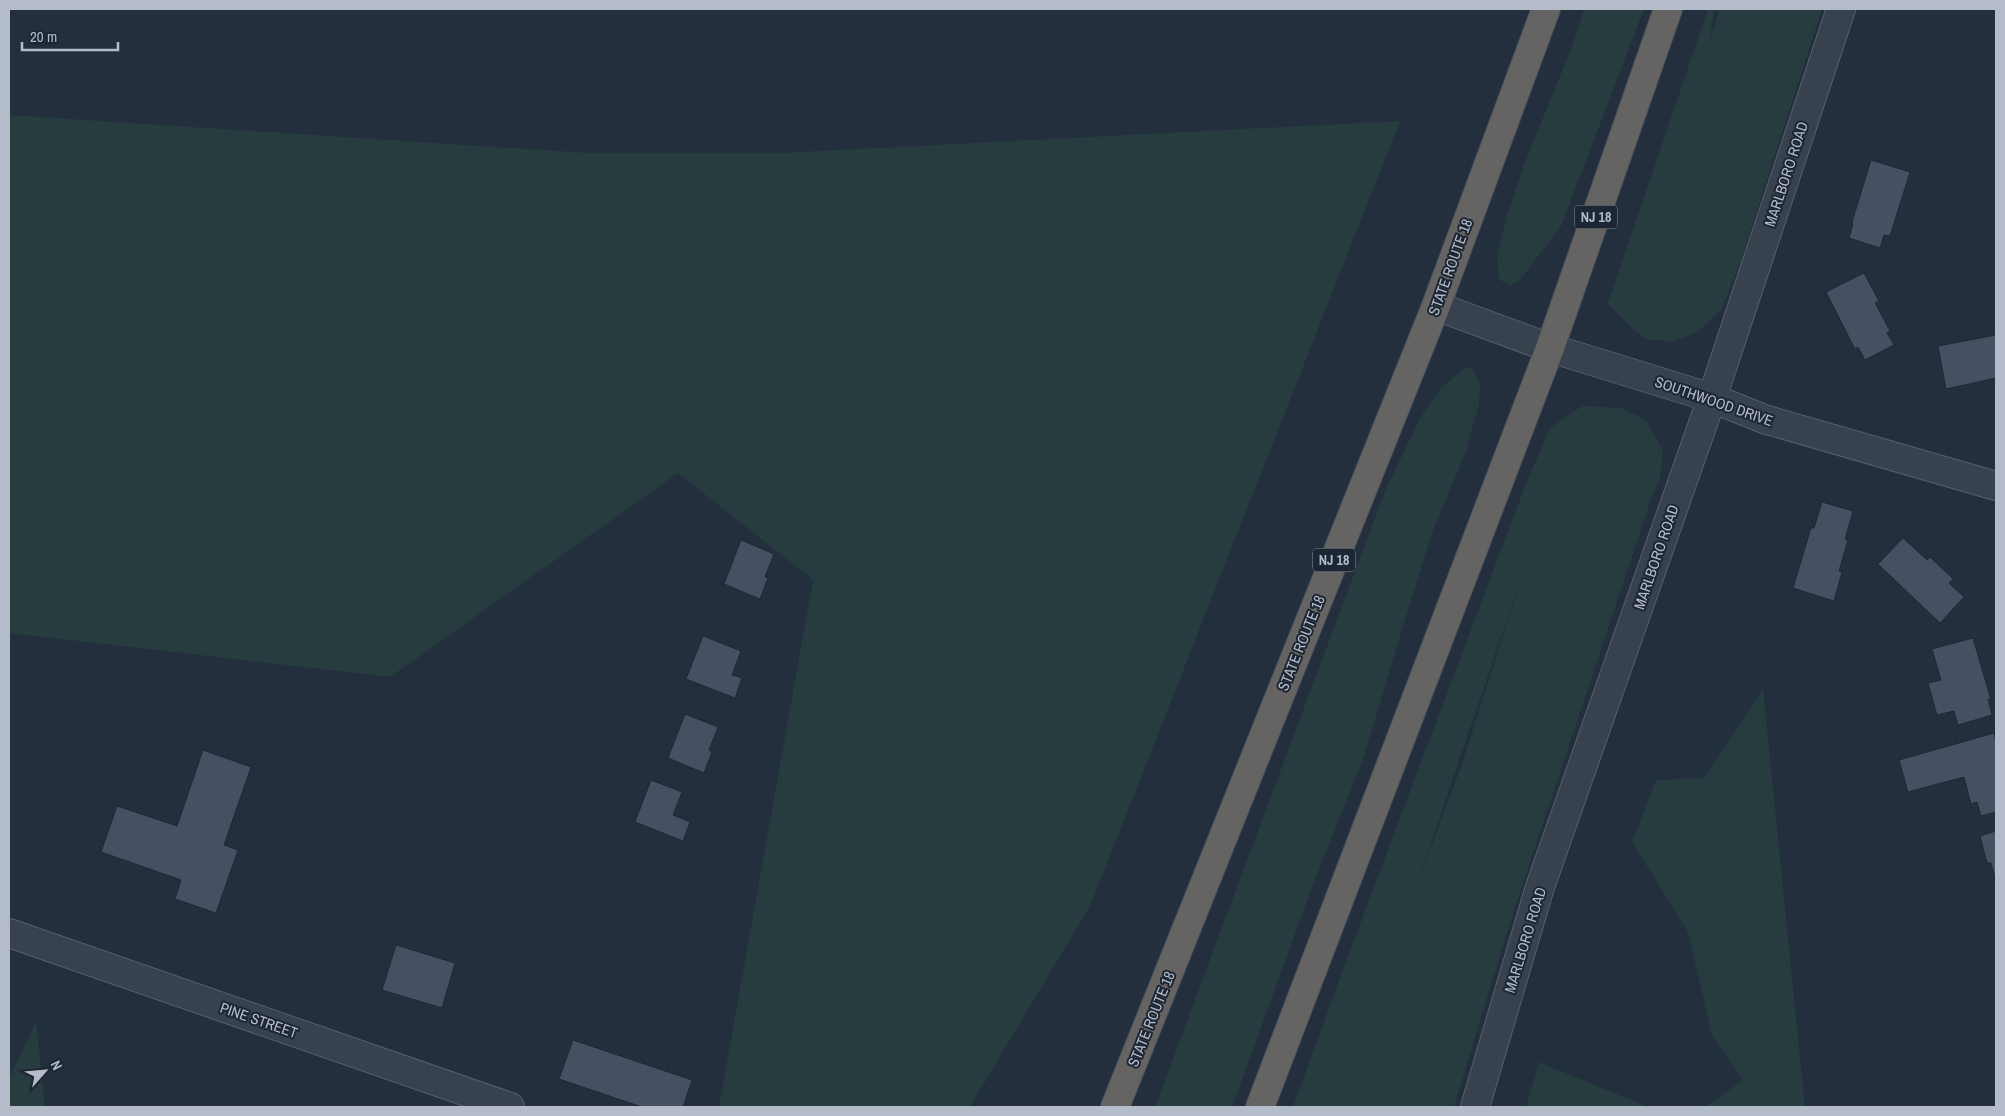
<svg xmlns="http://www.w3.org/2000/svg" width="2005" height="1116" viewBox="0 0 2005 1116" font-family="'Archivo Narrow',sans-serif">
<rect width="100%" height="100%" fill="#242f3e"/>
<g fill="#263c3f" fill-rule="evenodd">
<polygon points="1584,9 1644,9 1561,226 1520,280 1510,286 1499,279 1497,256 1506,219 1524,165 1573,44"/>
<polygon points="1708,9 1714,9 1710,40 1720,9 1822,9 1740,263 1721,310 1699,331 1673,342 1646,339 1628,325 1608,303"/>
<polygon points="9,115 588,153 781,153 1400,121 1091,904 970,1107 719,1107 813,580 678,473 390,677 9,633"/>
<polygon points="1466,367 1473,369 1480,384 1479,404 1465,454 1433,530 1399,639 1364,757 1311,890 1232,1107 1155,1107 1385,491 1420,418 1442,387"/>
<path d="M 1582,406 L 1621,408 L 1646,420 L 1663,451 L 1660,479 L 1653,493 L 1510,922 L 1454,1107 L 1293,1107 L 1351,948 L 1527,481 L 1550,428 ZM 1524,569 L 1462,764 L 1421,874 L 1421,873 Z"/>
<polygon points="1763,689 1805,1107 1705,1107 1743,1080 1712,1035 1688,932 1632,842 1656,780 1704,778"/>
<polygon points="36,1021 45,1107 9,1107 9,1079"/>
<polygon points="1539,1062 1648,1107 1526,1107"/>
</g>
<g fill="#455162" stroke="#1f2835">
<polygon points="1871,160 1910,172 1890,236 1884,235 1880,248 1849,238 1853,224 1852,222"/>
<polygon points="1864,273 1879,301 1875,303 1890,331 1887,333 1894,345 1865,360 1858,347 1855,349 1826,292"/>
<polygon points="1996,335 1996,378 1946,389 1938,346"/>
<polygon points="1822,502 1853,511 1845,539 1848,540 1839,571 1842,572 1834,601 1793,588 1811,528 1814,528"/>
<polygon points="1903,538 1927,560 1930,557 1953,579 1949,583 1964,597 1940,623 1878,564"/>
<polygon points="741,540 774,554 765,577 768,578 760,599 724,584"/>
<polygon points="703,636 741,651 732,675 742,678 735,698 686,679"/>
<polygon points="1973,638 1991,700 1988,699 1992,715 1958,725 1954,711 1937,715 1928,683 1941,680 1932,649"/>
<polygon points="685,714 718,727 709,750 712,752 704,773 668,758"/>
<polygon points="1994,733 1996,742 1996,812 1981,816 1977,802 1971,804 1964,777 1908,792 1899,760"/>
<polygon points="203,750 251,767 224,845 238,850 216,913 175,899 181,880 101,852 117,806 177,826"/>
<polygon points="651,780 682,792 673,815 690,822 683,841 635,822"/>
<polygon points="1996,831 1996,881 1991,863 1987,863 1980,836"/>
<polygon points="396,945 455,963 442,1008 382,990"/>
<polygon points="573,1040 692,1080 683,1107 642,1107 559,1079"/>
</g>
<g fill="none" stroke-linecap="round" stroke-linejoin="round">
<defs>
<g id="minor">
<polyline points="1712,398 1764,419 1996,486"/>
<polyline points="9,933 510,1107"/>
</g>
<g id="tertiary">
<polyline points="1436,306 1550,348 1712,398"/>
<polyline points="1475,1107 1540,887 1712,398 1841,9"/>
</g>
<g id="trunk">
<polyline points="1115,1107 1436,306 1546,9"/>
<polyline points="1260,1107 1550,348 1668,9"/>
</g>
</defs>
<use href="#minor" stroke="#565f6c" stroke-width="30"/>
<use href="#tertiary" stroke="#565f6c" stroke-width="30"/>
<use href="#trunk" stroke="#434c59" stroke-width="30"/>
<use href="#minor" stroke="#38414e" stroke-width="28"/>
<use href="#tertiary" stroke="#38414e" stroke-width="28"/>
<use href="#trunk" stroke="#656462" stroke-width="28"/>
</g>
<g text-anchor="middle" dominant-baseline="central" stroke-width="4" stroke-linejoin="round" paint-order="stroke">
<g fill="#1d2633" stroke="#878f9c" stroke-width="1">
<rect x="1575" y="205.5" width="42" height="23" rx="4"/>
<rect x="1313" y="548.5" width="42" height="23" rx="4"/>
</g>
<g font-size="14" font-weight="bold" fill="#b4bcc9">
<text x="1596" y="217">NJ 18</text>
<text x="1334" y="560">NJ 18</text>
</g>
<g font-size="15" fill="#b4bcc9" stroke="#1d2633">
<text transform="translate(1786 174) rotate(-72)">MARLBORO ROAD</text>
<text transform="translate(1450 267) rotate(-70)">STATE ROUTE 18</text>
<text transform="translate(1714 401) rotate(19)">SOUTHWOOD DRIVE</text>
<text transform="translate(1656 557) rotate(-71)">MARLBORO ROAD</text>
<text transform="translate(1301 643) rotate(-68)">STATE ROUTE 18</text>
<text transform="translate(1525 940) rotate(-73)">MARLBORO ROAD</text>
<text transform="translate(1151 1019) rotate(-68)">STATE ROUTE 18</text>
<text transform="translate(259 1020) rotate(19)">PINE STREET</text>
</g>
</g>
<rect width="2005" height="1116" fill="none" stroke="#b4bcc9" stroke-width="20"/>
<g transform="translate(45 1071) rotate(63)" stroke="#1d2633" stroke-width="4" paint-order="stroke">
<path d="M0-4L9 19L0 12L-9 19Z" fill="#b4bcc9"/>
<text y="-8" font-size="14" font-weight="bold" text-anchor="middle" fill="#b4bcc9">N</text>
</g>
<path d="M22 42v8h96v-8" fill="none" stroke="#b4bcc9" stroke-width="2.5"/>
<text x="30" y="42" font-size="15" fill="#b4bcc9" stroke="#1d2633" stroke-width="4" paint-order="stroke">20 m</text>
</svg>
